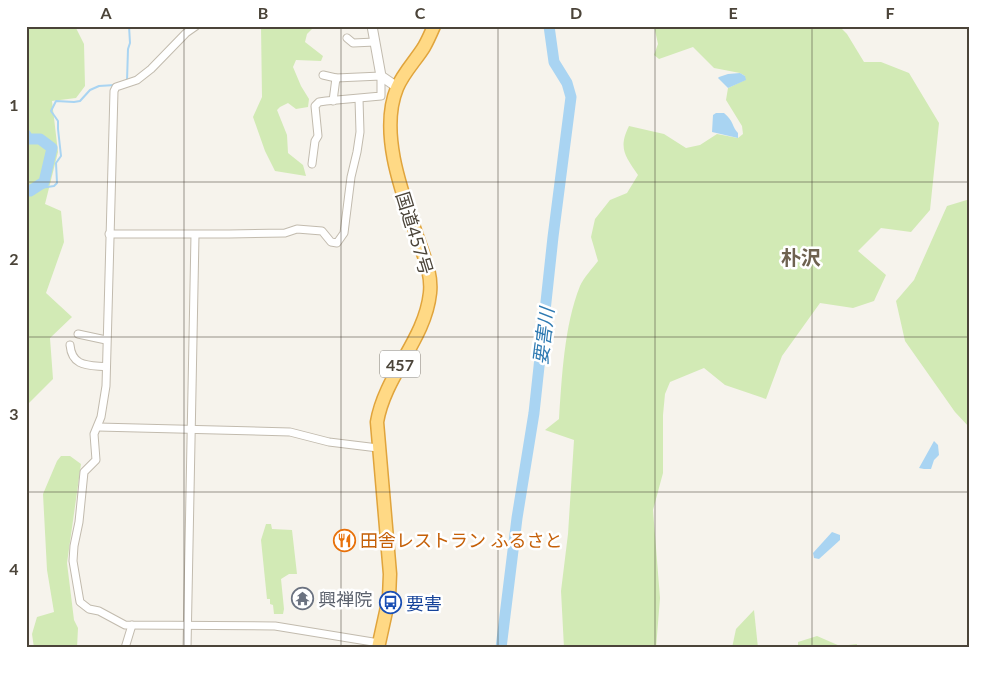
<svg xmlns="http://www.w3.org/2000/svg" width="996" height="674" viewBox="0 0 996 674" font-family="Lato,'Noto Sans JP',sans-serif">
<rect width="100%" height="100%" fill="#f6f3ec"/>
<g fill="#d2eab5">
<polygon points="26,26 75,26 84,44 85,86 76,98 52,101 58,152 45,204 61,211 64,242 46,293 72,317 50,338 53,379 29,403 26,408"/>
<polygon points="261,26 315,26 307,34 305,42 323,56 321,61 296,60 293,67 301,86 309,99 308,107 296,109 288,103 280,107 277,110 287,135 288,153 303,165 306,176 275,171 265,151 253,117 262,97"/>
<path d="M 654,26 L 839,26 L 847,34 L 864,62 L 881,62 L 909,73 L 939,123 L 930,210 L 911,232 L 881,228 L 858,251 L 886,275 L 874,301 L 853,308 L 820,303 L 782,356 L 766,399 L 725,385 L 704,368 L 670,382 L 665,394 L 663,415 L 663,473 L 653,510 L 660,598 L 656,648 L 564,648 L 561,591 L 568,534 L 574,440 L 545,430 L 559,419 C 562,377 564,326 580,286 C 584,277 592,269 598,261 L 591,237 L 595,219 L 610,200 L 627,193 L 638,175 C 625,156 618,148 629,126 L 664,134 L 686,148 L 700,145 L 717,134 L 738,138 L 743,134 L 742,126 L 726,100 L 728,88 L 745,80 L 745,76 L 740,73 L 714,68 L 693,47 L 659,59 L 654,55 L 658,44 Z"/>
<polygon points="970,199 970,428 955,412 905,341 896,301 914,280 947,206"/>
<polygon points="61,456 70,456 81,464 67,563 74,620 78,628 77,648 34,648 32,634 37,617 54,612 47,570 43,494 57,461"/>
<polygon points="266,524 271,524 272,529 292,530 297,574 289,574 281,579 284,609 283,614 274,614 273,605 270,604 270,599 267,599 261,540"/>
<polygon points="754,610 758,648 732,648 736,629"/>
<polygon points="817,636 840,646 857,644 856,648 798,648 798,642"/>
</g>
<g fill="#a9d4f2">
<polygon points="740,73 745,76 746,80 728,88 718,78 719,77 728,74"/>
<path d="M 716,113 L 724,113 C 734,121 732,127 738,133 L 738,138 L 712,132 L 713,115 Z"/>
<polygon points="934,441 938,445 939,455 934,460 931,469 924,469 919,468"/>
<polygon points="832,532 840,535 840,540 819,559 814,558 813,553"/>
</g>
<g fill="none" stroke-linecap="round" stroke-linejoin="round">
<g stroke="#a9d4f2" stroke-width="2">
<polyline points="127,81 128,49 130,43 129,26"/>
<polyline points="34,189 54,186 57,183 56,163 61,156 58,129 58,121 51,111 56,101 74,102 80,101 90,90 99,86 115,85"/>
</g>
<g stroke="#a9d4f2" stroke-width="11">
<polyline points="26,135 28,139 40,139 52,148 44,182 30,191 26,189"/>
<polyline points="501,648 517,518 534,413 553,237 571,97 567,83 554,62 549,26"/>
</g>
<defs>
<g id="minor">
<polyline points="196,26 186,33 151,69 137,80 116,87 114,91 106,386 101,417 94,434 96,460 84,472 79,522 74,546 73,561 80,602 89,609 99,611 125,625 275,626 379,643"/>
<polyline points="347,38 353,43 375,42"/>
<polyline points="333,101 336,78"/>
<polyline points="312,164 315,141 318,136 315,106 319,102 326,101 381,96 381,76 336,78 323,75"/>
<polyline points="109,234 229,234 285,233 297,229 322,231 331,242 337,243 344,233 351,177 357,152 360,132 359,99"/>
<polyline points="78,334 106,340"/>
<path d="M 70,345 C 72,367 88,365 106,367"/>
<polyline points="98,427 290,432 329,442 378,448"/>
<polyline points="125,648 132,625"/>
<polyline points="187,648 195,235"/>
</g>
<polyline id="tertiary" points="372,26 381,76 397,87"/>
<path id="trunk" d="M 378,648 L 389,598 L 390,574 L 377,422 C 385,375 425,340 430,293 C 432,275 425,259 419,242 C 404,198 378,134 397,88 C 403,73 416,60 424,47 C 428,40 431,33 434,26"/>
</defs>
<use href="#minor" stroke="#c2bbae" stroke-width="9"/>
<use href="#tertiary" stroke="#c2bbae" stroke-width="11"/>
<use href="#trunk" stroke="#e0a43c" stroke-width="15"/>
<use href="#minor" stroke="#fff" stroke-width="7"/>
<use href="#tertiary" stroke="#fff" stroke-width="9"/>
<use href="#trunk" stroke="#ffd985" stroke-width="12"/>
</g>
<path fill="none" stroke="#4b4439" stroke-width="1" stroke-opacity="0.55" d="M 184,26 L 184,648M 341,26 L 341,648M 498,26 L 498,648M 655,26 L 655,648M 812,26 L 812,648M 26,182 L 970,182M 26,337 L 970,337M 26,492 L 970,492"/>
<defs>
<symbol id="restaurant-ring" viewBox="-11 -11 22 22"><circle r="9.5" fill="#fff" stroke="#e8710a" stroke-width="1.5"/><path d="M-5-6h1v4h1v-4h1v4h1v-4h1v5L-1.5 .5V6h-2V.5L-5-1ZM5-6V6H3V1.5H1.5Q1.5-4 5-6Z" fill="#e8710a"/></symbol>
<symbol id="temple-ring" viewBox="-11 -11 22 22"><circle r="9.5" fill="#fff" stroke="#6b7280" stroke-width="1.5"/><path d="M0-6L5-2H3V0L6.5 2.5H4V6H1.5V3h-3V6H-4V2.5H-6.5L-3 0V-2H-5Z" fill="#6b7280"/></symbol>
<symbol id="bus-ring" viewBox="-11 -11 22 22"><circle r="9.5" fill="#fff" stroke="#1a4fb4" stroke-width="1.5"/><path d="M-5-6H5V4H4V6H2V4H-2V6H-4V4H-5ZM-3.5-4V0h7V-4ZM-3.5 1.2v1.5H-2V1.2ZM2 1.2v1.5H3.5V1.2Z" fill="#1a4fb4"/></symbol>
</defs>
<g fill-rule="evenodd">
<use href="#restaurant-ring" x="332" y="528" width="25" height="25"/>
<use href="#temple-ring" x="290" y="586" width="25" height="25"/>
<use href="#bus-ring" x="378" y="590" width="25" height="25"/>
</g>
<g text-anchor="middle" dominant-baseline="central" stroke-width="5" stroke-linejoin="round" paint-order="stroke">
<rect fill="#fff" stroke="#817c74" stroke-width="1" x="380" y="350.5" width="40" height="27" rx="4"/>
<g font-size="16" font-weight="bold" fill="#4b4439">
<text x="400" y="364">457</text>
</g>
<g font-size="18" fill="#4b4439" stroke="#fff">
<text transform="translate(415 233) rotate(73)">国道457号</text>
</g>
<g font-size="18" fill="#c56008" stroke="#fff" text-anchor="start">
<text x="360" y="540">田舎レストラン ふるさと</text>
</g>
<g font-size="18" fill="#5b616d" stroke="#fff" text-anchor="start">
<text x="318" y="599">興禅院</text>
</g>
<g font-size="18" fill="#164399" stroke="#fff" text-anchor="start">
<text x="406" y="603">要害</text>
</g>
<g font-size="19" font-style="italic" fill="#2e7ab2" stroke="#fff">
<text transform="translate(543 336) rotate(-83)">要害川</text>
</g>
<g font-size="20" font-weight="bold" fill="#6e6250" stroke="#fff">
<text x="801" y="257">朴沢</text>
</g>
</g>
<rect width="996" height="674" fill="none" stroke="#ffffff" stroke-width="55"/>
<rect x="28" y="28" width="940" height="618" fill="none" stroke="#4b4439" stroke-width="2"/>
<g font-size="16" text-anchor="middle" font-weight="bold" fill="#4b4439">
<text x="106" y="19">A</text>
<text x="263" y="19">B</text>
<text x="420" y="19">C</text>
<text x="576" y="19">D</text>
<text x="733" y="19">E</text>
<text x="890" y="19">F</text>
<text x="14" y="111">1</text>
<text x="14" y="265">2</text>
<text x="14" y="420">3</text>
<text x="14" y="575">4</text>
</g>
</svg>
